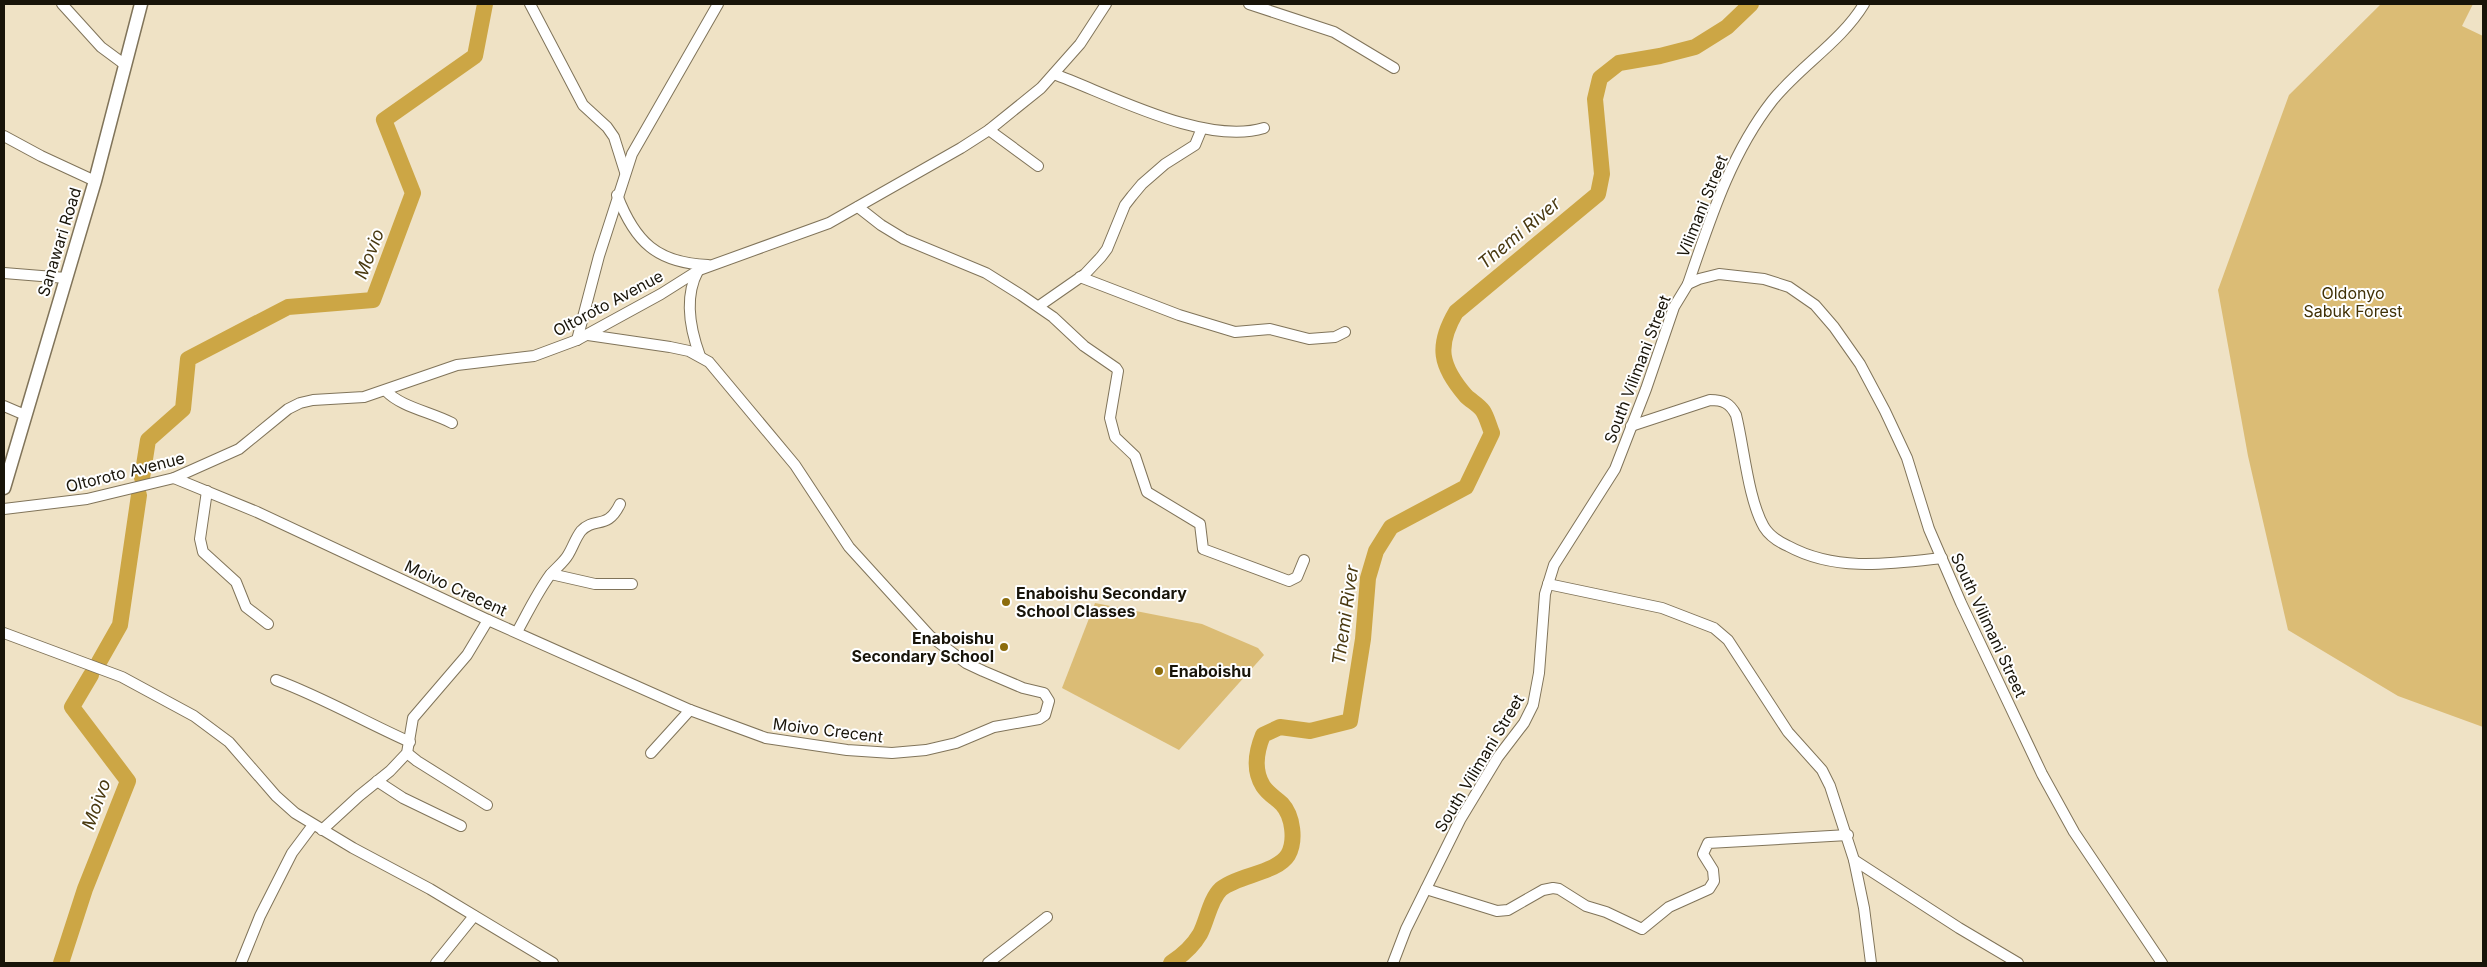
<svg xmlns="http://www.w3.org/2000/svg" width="2487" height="967" viewBox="0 0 2487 967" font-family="Inter,sans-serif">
<rect width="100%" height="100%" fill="#efe2c5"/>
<g fill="#dbbc75">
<polygon points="2381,4 2473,4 2462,26 2483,36 2483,727 2398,696 2288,630 2248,456 2218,290 2289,95"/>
<polygon points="1095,603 1202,624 1258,648 1264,655 1179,750 1062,688"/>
</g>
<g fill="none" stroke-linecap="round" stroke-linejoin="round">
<g stroke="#cca645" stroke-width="16">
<polyline points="142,478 148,440 183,409 188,359 288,307 373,300 413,193 384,120 475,56 485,4"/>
<polyline points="99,662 120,625 139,495"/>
<polyline points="61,963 85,889 128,781 72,707 91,675"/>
<path d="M 1171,963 C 1183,955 1193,946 1200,934 C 1207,921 1210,899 1221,889 C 1238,875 1277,873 1288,855 C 1296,841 1293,816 1282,804 C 1276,798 1268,794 1263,786 C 1253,770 1256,752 1263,735 L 1280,727 L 1310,731 L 1350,721 L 1363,639 L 1368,578 L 1376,551 L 1391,527 L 1466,487 L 1492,433 C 1489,426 1487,417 1483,411 C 1479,405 1471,401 1466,396 C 1440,366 1436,346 1456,312 L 1598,194 L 1602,174 L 1595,99 L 1600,78 L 1619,63 L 1660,56 L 1695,47 L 1727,27 L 1751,4"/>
</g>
<defs>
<g id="minor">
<polyline points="62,4 101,47 124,64"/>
<polyline points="530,4 583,105 607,127 614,137 625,172"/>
<polyline points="1249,4 1334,32 1394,68"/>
<path d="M 1054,74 C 1111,95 1205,146 1264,128"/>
<polyline points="989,130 1038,166"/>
<polyline points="4,136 41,156 95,181"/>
<path d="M 617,195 C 635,242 657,263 708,265"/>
<polyline points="858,207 881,225 904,239 986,273 1021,295 1053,317 1084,346 1116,368 1118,371 1110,418 1115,437 1135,456 1147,492 1200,524 1203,549 1289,581 1297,577 1304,560"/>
<path d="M 698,271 C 684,297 690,329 700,356"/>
<polyline points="4,273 66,278"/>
<polyline points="1080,277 1179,315 1235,332 1270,329 1309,339 1335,337 1345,332"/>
<path d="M 1688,284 C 1710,220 1730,155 1772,101 C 1800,66 1841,42 1864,4"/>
<polyline points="1039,306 1085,274 1101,257 1107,249 1125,205 1132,196 1142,184 1165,164 1195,145 1202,128"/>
<polyline points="577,340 599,256 632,154 718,4"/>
<path d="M 386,391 C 401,407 431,412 452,423"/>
<polyline points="4,406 25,415"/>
<path d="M 1631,426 L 1710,400 C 1723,400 1730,403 1736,415 C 1744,447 1748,499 1764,527 C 1769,535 1779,542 1788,546 C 1836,572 1889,564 1942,558"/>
<polyline points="174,478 257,512 488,620 690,710 766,738 847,750 892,753 926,750 956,743 994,727 1039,719 1045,715 1049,701 1044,693 1023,688 983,671 966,663 930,636 849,547 795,465 709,362 689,351 670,347 588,335"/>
<polyline points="207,491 200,539 203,552 236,582 246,607 268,624"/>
<polyline points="4,509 87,499 174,478 239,449 288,409 300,403 313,400 364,397 457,365 534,356 577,340 661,294 699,270 829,223 961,148 989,130 1041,88 1080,44 1106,4"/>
<polyline points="551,574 595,584 632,584"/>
<polyline points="1548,584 1662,608 1714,628 1728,640 1788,732 1822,770 1830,786 1854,860 1864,908 1871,963"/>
<path d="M 517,632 C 528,612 537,593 550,575 C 556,568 564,562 568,555 C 573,547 575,539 581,531 C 595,516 607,531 620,504"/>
<polyline points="4,633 122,677 194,716 229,742 276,796 295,813 353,848 430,889 553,963"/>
<path d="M 276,680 C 322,697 365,722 410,742"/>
<polyline points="407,753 417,761 487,805"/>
<polyline points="651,753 690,710"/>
<polyline points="377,781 403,798 461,826"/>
<polyline points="322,830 359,796 390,771 407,753 413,718 467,655 488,620"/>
<polyline points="1854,860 1959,928 2018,963"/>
<polyline points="1426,889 1497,911 1508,910 1543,890 1553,888 1559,889 1586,906 1606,912 1642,929 1669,907 1709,889 1714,881 1713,870 1703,854 1708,843 1848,835"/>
<polyline points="241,963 260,916 292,853 313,825"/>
<polyline points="436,963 474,916"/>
<polyline points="988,963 1047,917"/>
<polyline points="1393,963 1406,929 1460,820 1498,757 1524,723 1533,705 1539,673 1545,594 1554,565 1615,469 1646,389 1674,307 1688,284 1699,279 1719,274 1764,279 1789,287 1815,305 1834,327 1860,364 1885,411 1907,458 1929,529 1961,603 2042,774 2074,832 2162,963"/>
</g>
<polyline id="tertiary" points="4,488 95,181 141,4"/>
</defs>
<use href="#minor" stroke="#80745a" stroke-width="12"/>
<use href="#tertiary" stroke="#80745a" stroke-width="15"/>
<use href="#minor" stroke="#fff" stroke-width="10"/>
<use href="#tertiary" stroke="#fff" stroke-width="12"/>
</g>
<g fill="#8c6c0d" stroke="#fff" stroke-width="2">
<circle cx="1006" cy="602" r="5"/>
<circle cx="1004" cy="647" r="5"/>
<circle cx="1159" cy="671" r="5"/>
</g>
<g text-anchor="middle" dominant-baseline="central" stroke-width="4" stroke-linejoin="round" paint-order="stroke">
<g font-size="16" fill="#181409" stroke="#fff">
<text transform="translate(1702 206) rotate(-68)">Vilimani Street</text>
<text transform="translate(59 242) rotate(-73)">Sanawari Road</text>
<text transform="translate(608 303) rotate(-28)">Oltoroto Avenue</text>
<text transform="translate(1637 369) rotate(-69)">South Vilimani Street</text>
<text transform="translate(125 472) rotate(-14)">Oltoroto Avenue</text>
<text transform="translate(456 588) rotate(25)">Moivo Crecent</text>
<text transform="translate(1989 625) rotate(65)">South Vilimani Street</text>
<text transform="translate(828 730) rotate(7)">Moivo Crecent</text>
<text transform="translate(1479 763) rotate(-59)">South Vilimani Street</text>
</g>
<g font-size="16" fill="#403005" stroke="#fff">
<text x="2353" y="293">Oldonyo<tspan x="2353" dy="18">Sabuk Forest</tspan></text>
</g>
<g font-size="16" font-weight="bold" fill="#181409" stroke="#fff" text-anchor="start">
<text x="1016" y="593">Enaboishu Secondary<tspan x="1016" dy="18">School Classes</tspan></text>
<text x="994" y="638" text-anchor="end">Enaboishu<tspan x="994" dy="18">Secondary School</tspan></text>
<text x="1169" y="671">Enaboishu</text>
</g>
<g font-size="18" font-style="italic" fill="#4a3a11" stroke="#fff">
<text transform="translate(1519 233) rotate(-40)">Themi River</text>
<text transform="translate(369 254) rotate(-69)">Movio</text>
<text transform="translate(1345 615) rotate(-82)">Themi River</text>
<text transform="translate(96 804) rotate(-70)">Moivo</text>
</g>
</g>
<rect width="2487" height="967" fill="none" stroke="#181409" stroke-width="10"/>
</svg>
